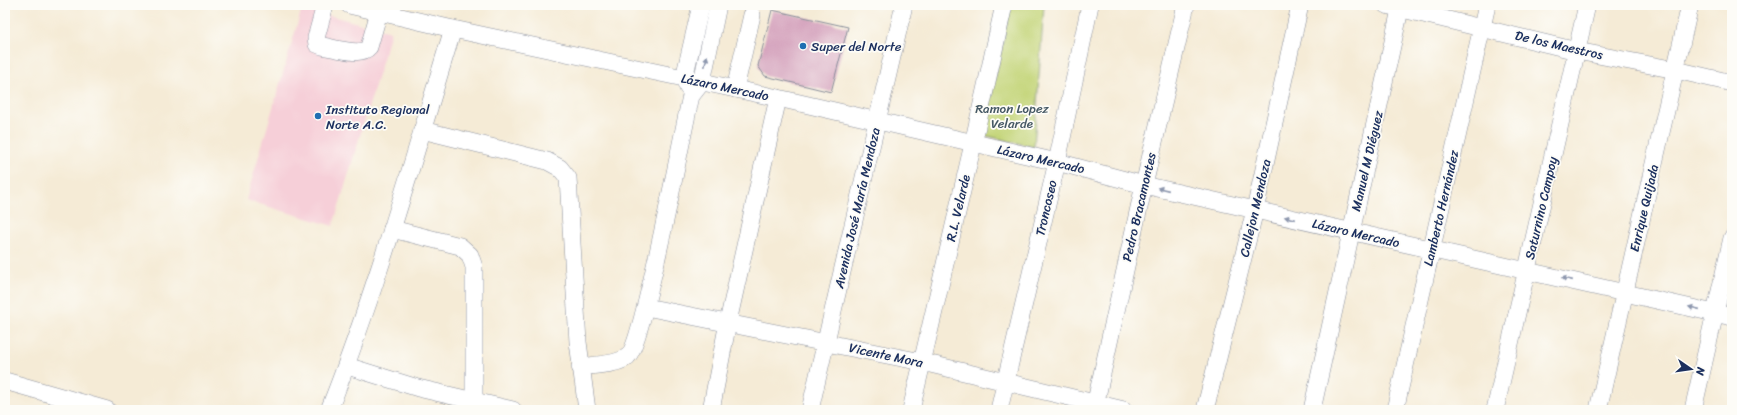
<svg xmlns="http://www.w3.org/2000/svg" width="1737" height="415" viewBox="0 0 1737 415" font-family="Sriracha,sans-serif">
<rect width="100%" height="100%" fill="#fdfcf7"/>
<filter id="ink" filterUnits="userSpaceOnUse"><feTurbulence type="fractalNoise" baseFrequency=".025" numOctaves="2"/><feDisplacementMap in="SourceGraphic" scale="8" xChannelSelector="R" yChannelSelector="G"/><feConvolveMatrix kernelMatrix="1 2 1 2 8 2 1 2 1" color-interpolation-filters="sRGB"/></filter>
<filter id="wash" filterUnits="userSpaceOnUse"><feTurbulence type="fractalNoise" baseFrequency=".012" numOctaves="4" result="noise"/><feDisplacementMap in="SourceGraphic" scale="16" xChannelSelector="R" yChannelSelector="G"/><feGaussianBlur stdDeviation="0.9" result="paint"/><feColorMatrix in="noise" values="0 0 0 0 0 0 0 0 0 0 0 0 0 0 0 0 0 1.4 0 .05"/><feComposite in="paint" operator="in"/></filter>
<g filter="url(#wash)">
<rect width="100%" height="100%" fill="#f5ebd6"/>
<polygon fill="#f6cfd8" points="302,8 391,32 333,226 246,200"/>
<polygon fill="#c3d477" stroke="#6f826a" points="1011,5 1044,5 1034,147 983,135"/>
<g id="blocks">
<polygon fill="#d4a1bc" points="772,10 848,27 831,92 765,76 758,66"/>
</g>
</g>
<g filter="url(#ink)">
<use href="#blocks" fill-opacity="0" stroke="#888d9a" stroke-width="1"/>
<g fill="none" stroke-linecap="round" stroke-linejoin="round">
<defs>
<g id="minor">
<path d="M 325,5 L 316,38 L 317,44 L 322,46 C 335,48 361,57 369,47 L 379,12"/>
<polyline points="349,5 453,29 778,98 1057,162 1144,185 1732,317"/>
<polyline points="1386,5 1577,51 1676,70 1732,83"/>
<polyline points="688,88 684,78 701,5"/>
<polyline points="735,89 752,15"/>
<polyline points="422,130 547,161 560,168 568,178 578,342 587,410"/>
<polyline points="392,229 460,246 470,255 474,267 474,402"/>
<polyline points="646,307 922,362 1124,410"/>
<polyline points="347,366 418,388 513,410"/>
<path d="M 580,367 C 593,365 617,365 627,357 C 643,346 683,129 691,96 L 702,82 L 718,5"/>
<polyline points="5,381 107,410"/>
<path d="M 329,410 C 378,286 414,156 453,29"/>
<polyline points="711,410 728,322 778,98"/>
<polyline points="810,410 904,5"/>
<polyline points="911,410 973,144 1004,5"/>
<polyline points="999,410 1057,162 1090,5"/>
<polyline points="1094,410 1144,185 1186,5"/>
<polyline points="1205,410 1255,210 1300,5"/>
<polyline points="1312,410 1401,5"/>
<polyline points="1395,410 1487,5"/>
<polyline points="1495,410 1587,5"/>
<polyline points="1598,410 1690,5"/>
<polyline points="1693,410 1732,238"/>
</g>
</defs>
<use href="#minor" stroke="#888d9a" stroke-width="18"/>
<use href="#minor" stroke="#fff" stroke-width="17"/>
</g>
<defs><path id="oneway-solid" d="M-6-.8H1V-3.2L6.5 0L1 3.2V.8H-6Z"/></defs>
<g fill="#8d97ae">
<use href="#oneway-solid" transform="translate(706 61) rotate(-78)"/>
<use href="#oneway-solid" transform="translate(1163 189) rotate(-167)"/>
<use href="#oneway-solid" transform="translate(1290 218) rotate(-167)"/>
<use href="#oneway-solid" transform="translate(1567 279) rotate(-167)"/>
<use href="#oneway-solid" transform="translate(1694 308) rotate(-167)"/>
</g>
</g>
<g fill="#1f6fb2" stroke="#fdfcf7" stroke-width="1.5">
<circle cx="803" cy="46" r="4"/>
<circle cx="318" cy="116" r="4"/>
</g>
<g text-anchor="middle" dominant-baseline="central" stroke-width="3.5" stroke-linejoin="round" paint-order="stroke">
<g font-size="13" fill="#1b2f5e" stroke="#fdfcf7">
<text transform="translate(1559 45) rotate(13)">De los Maestros</text>
<text transform="translate(725 87) rotate(12)">Lázaro Mercado</text>
<text transform="translate(1041 159) rotate(13)">Lázaro Mercado</text>
<text transform="translate(1367 161) rotate(-77)">Manuel M Diéguez</text>
<text transform="translate(1139 207) rotate(-77)">Pedro Bracamontes</text>
<text transform="translate(857 208) rotate(-77)">Avenida José María Mendoza</text>
<text transform="translate(958 208) rotate(-77)">R.L. Velarde</text>
<text transform="translate(1046 208) rotate(-77)">Troncoseo</text>
<text transform="translate(1255 208) rotate(-77)">Callejon Mendoza</text>
<text transform="translate(1441 208) rotate(-77)">Lamberto Hernández</text>
<text transform="translate(1541 208) rotate(-77)">Saturnino Campoy</text>
<text transform="translate(1644 208) rotate(-77)">Enrique Quijada</text>
<text transform="translate(1356 233) rotate(13)">Lázaro Mercado</text>
<text transform="translate(886 355) rotate(12)">Vicente Mora</text>
</g>
<g font-size="13" fill="#1b2f5e" stroke="#fdfcf7" text-anchor="start">
<text x="811" y="46">Super del Norte</text>
<text x="326" y="109">Instituto Regional<tspan x="326" dy="15">Norte A.C.</tspan></text>
</g>
<g font-size="13" fill="#455864" stroke="#fdfcf7">
<text x="1012" y="108">Ramon Lopez<tspan x="1012" dy="15">Velarde</tspan></text>
</g>
</g>
<rect width="1737" height="415" fill="none" stroke="#fdfcf7" stroke-width="20"/>
<g transform="translate(1691 369) rotate(103)" stroke="#fdfcf7" stroke-width="3" paint-order="stroke">
<path d="M0-3L7 15L0 10L-7 15Z" fill="#1b2f5e"/>
<text y="-6" font-size="11" font-weight="bold" text-anchor="middle" fill="#1b2f5e">N</text>
</g>
</svg>
